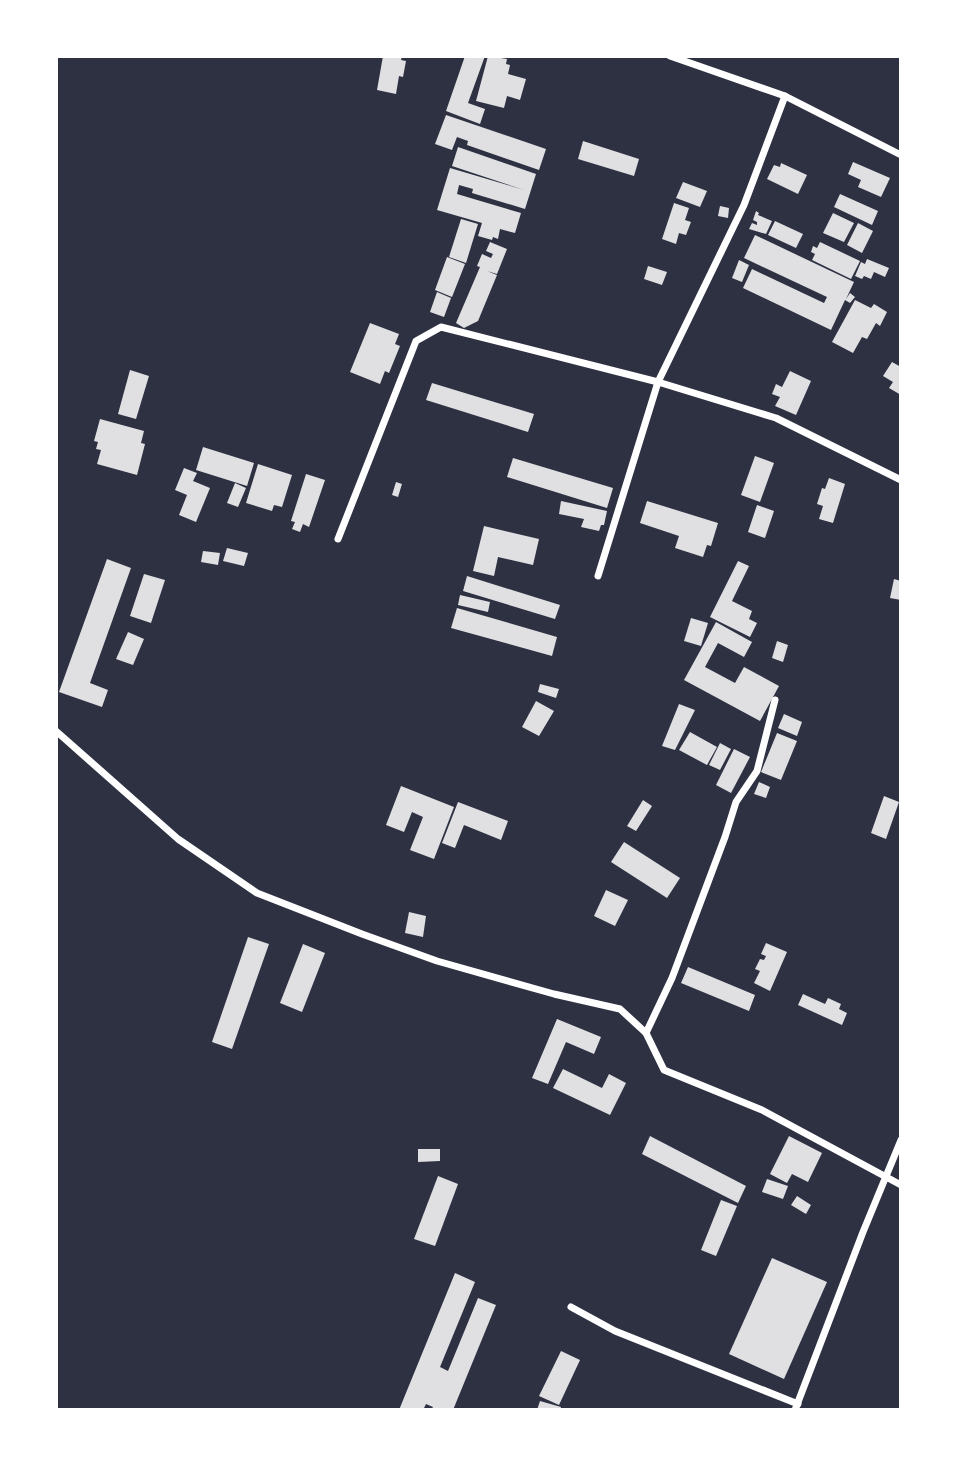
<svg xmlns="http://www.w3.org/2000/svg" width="957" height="1466" viewBox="0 0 957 1466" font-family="'Fira Sans',sans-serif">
<rect width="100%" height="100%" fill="#2d3142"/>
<g fill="#e0e0e3">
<polygon points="383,56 402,56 401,60 406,61 403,77 399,76 396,94 377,90"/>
<polygon points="465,56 485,56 468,103 485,109 480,124 446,111"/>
<polygon points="488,56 507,59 506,64 510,65 508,74 526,79 520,100 507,96 504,108 476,101"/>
<polygon points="446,115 546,149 539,170 467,145 468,141 457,137 452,150 435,144"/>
<polygon points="583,141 639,159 634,176 578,159"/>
<polygon points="458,147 536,174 525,209 472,193 473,189 459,185 457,194 521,213 515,233 500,229 498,239 493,237 492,240 478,236 482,223 437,210 450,168 524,190 452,166"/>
<polygon points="853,162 890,178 881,197 858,187 861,180 848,174"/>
<polygon points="781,163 807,175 798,194 767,179 774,165 780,167"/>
<polygon points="683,182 707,191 700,207 676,198"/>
<polygon points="840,194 878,211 872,225 834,207"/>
<polygon points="674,203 689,208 685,220 691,222 686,235 679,233 676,244 662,239"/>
<polygon points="720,206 729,208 728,218 718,216"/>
<polygon points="756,211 759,213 758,215 772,221 766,234 749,229 752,223 757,225 757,222 753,220"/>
<polygon points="833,213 854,223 844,242 823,233"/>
<polygon points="461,219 478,224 466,263 449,257"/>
<polygon points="775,221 803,234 796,248 768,235"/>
<polygon points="858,223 873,231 862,253 847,245"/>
<polygon points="755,235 854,282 846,299 850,293 855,297 850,303 845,300 831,330 743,288 752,269 824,303 827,297 744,258"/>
<polygon points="490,242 507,249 497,274 487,271 497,275 478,321 464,328 456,323 480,267 477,266 482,254 491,258 493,254 486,251"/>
<polygon points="820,242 860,261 851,279 812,260 815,254 811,252 813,246 817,248"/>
<polygon points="447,257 465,264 452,297 435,290"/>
<polygon points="867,259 889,268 885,277 874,272 871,279 864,276 862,279 855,276 861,262 865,264"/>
<polygon points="739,260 749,265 742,282 732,278"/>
<polygon points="648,266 667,272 662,285 644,279"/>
<polygon points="437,292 451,298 444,317 430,312"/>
<polygon points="855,300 871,308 874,304 887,312 880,326 876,323 867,339 862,337 853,353 832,342"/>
<polygon points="370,323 399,334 395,344 400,346 389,373 385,371 380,384 350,372"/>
<polygon points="892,362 901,367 901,395 889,388 893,382 883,376"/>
<polygon points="130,370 149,376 136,419 118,414"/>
<polygon points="790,371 811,381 796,415 775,406 780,397 772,394 776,384 782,387"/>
<polygon points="432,383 534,414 528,432 426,400"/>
<polygon points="100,419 144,431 141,443 145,444 137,475 97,464 101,450 96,449 98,442 94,441"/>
<polygon points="203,447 254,463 247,486 196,470"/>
<polygon points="755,456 774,463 760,502 741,495"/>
<polygon points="513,458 613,488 607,508 507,477"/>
<polygon points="258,464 292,475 282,507 274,505 272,511 246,503"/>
<polygon points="184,468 197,473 193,481 210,488 196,522 179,515 187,495 175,490"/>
<polygon points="306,474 325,480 309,527 303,524 300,532 292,529 295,522 291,521"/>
<polygon points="829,478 845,484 833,523 819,519 823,506 817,504 822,488 825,489"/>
<polygon points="396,482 402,484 398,497 392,495"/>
<polygon points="235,483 246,488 238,507 227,503"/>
<polygon points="561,501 607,511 604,525 601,525 599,531 581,527 584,519 559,514"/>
<polygon points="647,501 718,523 711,546 707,545 703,557 675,548 679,536 640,523"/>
<polygon points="757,505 774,511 765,538 748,532"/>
<polygon points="484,526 539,539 533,565 498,557 494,576 473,571"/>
<polygon points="227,548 248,553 244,566 223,561"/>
<polygon points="203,551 220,553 218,565 201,562"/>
<polygon points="107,559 131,568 90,683 108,690 102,707 59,692"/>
<polygon points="738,561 749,566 732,601 752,611 749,619 757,623 750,637 710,617"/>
<polygon points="144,574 165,580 151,623 130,616"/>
<polygon points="467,576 560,605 555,619 463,591"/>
<polygon points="894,579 901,581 901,600 890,598"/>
<polygon points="460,595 490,602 488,612 458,605"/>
<polygon points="457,608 557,637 552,656 451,628"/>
<polygon points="691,618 708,623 701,646 684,641"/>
<polygon points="716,622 752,642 744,657 718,643 705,667 735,683 744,667 779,686 760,721 684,680"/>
<polygon points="128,632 144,639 133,665 116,659"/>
<polygon points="777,641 788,645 783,662 772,658"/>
<polygon points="540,684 559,689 556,698 538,692"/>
<polygon points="536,701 554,711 539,736 522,727"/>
<polygon points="679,704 695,710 675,750 662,746"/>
<polygon points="784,714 802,722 797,736 778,728"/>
<polygon points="690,732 717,747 707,765 679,750"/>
<polygon points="777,733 797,741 781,780 761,772"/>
<polygon points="720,743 731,749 720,770 709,765"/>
<polygon points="734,749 750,757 731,793 716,785"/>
<polygon points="759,782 770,787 766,798 754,794"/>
<polygon points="401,786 454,807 434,859 410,850 423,817 412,812 404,832 386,825"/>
<polygon points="884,796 899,802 886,839 871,833"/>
<polygon points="643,800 652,806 636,831 627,826"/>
<polygon points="458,802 508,821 501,840 464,825 455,848 442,843"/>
<polygon points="624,842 680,878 667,898 611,862"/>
<polygon points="606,890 628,900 615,926 594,916"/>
<polygon points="409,912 426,916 423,937 405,933"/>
<polygon points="248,937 269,944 232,1049 212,1042"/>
<polygon points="766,943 787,952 770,991 754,983 760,971 755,969 760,959 764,960 766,956 761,954"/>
<polygon points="303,944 325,953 302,1012 280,1003"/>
<polygon points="688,967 755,995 749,1011 681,983"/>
<polygon points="803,994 825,1004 828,998 841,1004 839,1009 847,1013 842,1025 798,1005"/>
<polygon points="557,1019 601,1037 594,1054 566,1042 548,1084 532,1078"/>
<polygon points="563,1069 602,1088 609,1074 626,1083 610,1115 553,1088"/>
<polygon points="650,1136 746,1186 738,1203 642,1154"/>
<polygon points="789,1136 822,1153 808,1182 792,1174 787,1183 770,1174"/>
<polygon points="418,1149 440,1149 440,1161 418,1162"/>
<polygon points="438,1176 458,1184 435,1246 414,1239"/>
<polygon points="767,1179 788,1186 783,1199 762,1192"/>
<polygon points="797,1196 811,1205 806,1214 791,1205"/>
<polygon points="721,1200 737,1206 716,1256 701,1250"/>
<polygon points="772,1258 827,1282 784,1379 729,1354"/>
<polygon points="455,1273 475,1282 440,1367 448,1371 478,1298 496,1305 453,1410 431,1410 433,1407 426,1404 423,1410 399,1410"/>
<polygon points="561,1351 580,1360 559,1405 539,1396"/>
<polygon points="540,1401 561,1407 560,1410 537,1410"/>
</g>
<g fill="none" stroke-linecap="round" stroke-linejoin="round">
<g stroke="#fff" stroke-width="7">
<polyline points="670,56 785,96 901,155"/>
<polyline points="338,539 416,341 441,327 658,382 776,418 901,480"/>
<polyline points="598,576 658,382 744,205 785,96"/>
<polyline points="56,731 178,839 257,893 362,934 437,961 554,994 620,1009 646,1033 664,1070 762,1110 901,1185"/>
<polyline points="646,1033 672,978 725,837 736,802 757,771 775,700"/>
<polyline points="571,1307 615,1331 798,1404"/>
<polyline points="795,1410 863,1232 901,1140"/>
</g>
</g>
<rect width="957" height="1466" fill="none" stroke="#ffffff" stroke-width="116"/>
</svg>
